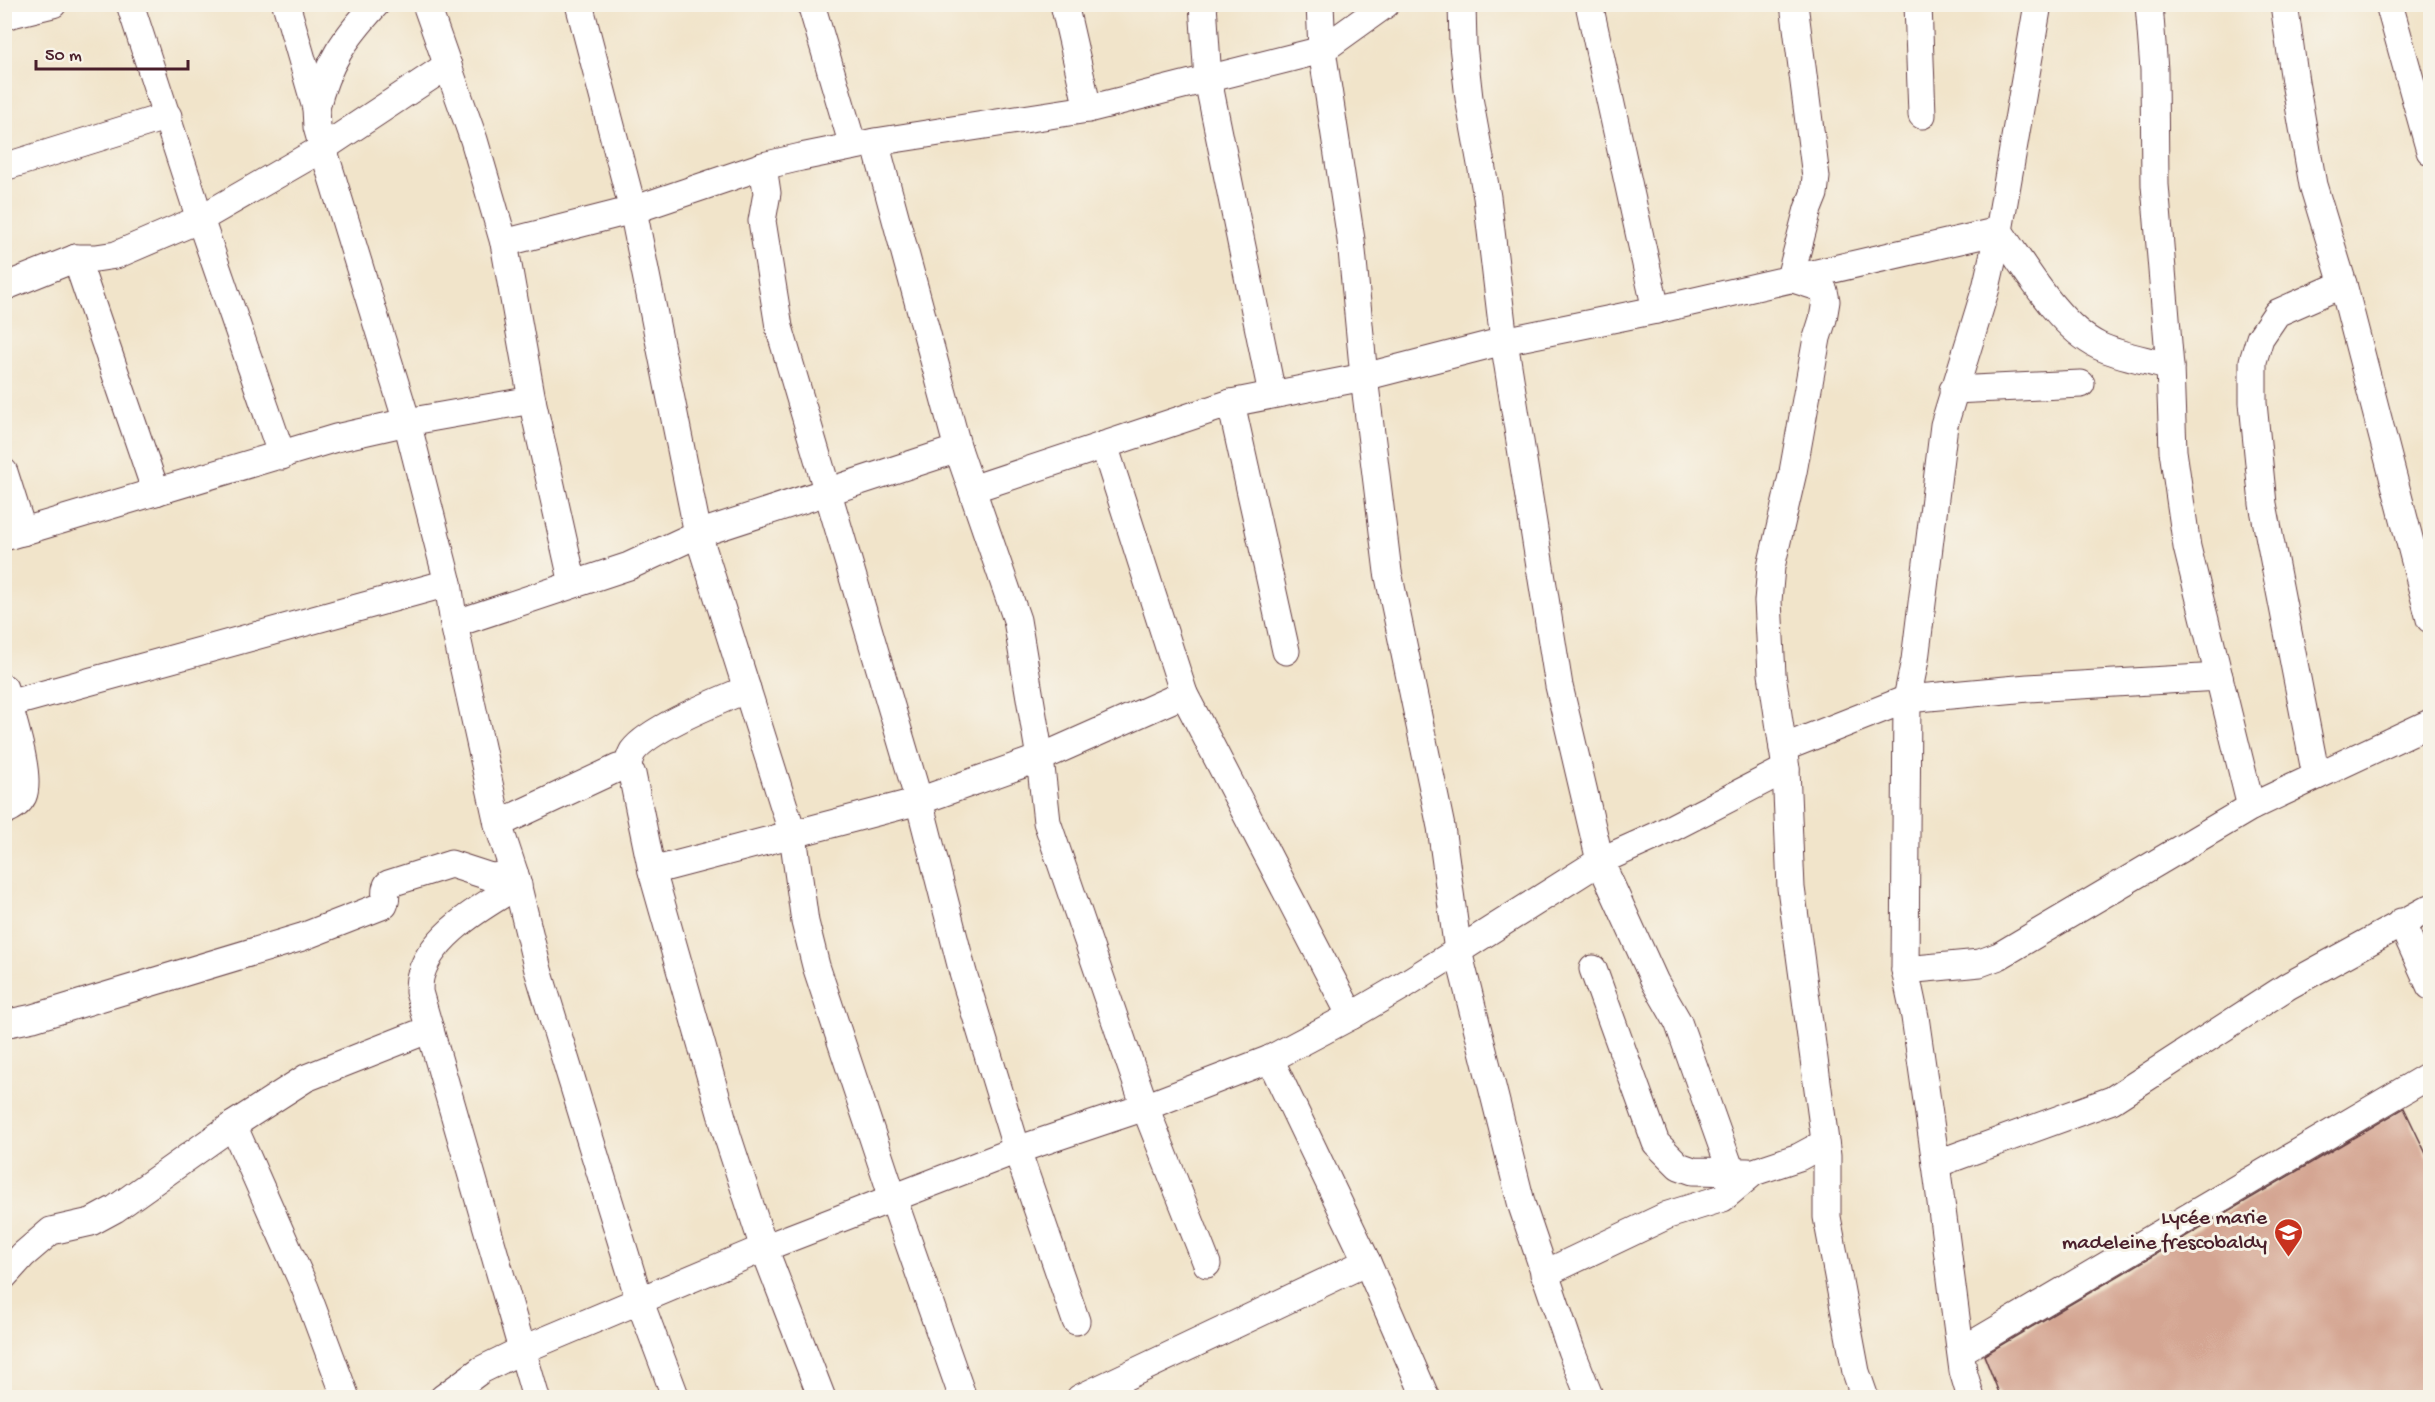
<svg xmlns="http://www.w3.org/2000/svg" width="2435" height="1402" viewBox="0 0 2435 1402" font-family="'Gochi Hand',sans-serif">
<rect width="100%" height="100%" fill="#f7f3e8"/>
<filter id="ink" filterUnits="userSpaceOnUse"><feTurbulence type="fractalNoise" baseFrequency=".0167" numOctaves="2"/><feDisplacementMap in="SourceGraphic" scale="12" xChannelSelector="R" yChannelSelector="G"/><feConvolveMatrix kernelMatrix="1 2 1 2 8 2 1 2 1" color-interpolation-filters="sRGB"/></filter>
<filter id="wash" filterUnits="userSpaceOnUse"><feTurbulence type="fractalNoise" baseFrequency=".008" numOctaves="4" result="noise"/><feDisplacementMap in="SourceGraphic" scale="24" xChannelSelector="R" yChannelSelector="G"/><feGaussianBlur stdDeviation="1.35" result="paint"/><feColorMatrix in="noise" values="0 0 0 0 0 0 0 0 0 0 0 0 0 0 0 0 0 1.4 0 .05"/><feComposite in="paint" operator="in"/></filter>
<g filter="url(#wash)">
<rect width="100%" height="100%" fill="#f1e4ca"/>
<g id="blocks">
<polygon fill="#d4a592" points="2404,1108 2430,1162 2430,1398 2001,1398 1984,1355"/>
</g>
</g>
<g filter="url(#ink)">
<use href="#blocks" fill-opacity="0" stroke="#633d43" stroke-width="1.5"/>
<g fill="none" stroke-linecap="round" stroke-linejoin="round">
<defs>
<g id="minor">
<polyline points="130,4 200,219 282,456"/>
<polyline points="286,4 316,108 317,127 323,148 407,422 448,583 454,624 498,824 515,875 538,970 640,1302 676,1398"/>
<polyline points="426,4 474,140 504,243 532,400 573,584"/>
<polyline points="579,4 633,210 698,534 793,835 805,922 816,966 893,1198 963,1398"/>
<polyline points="811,4 853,146"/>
<polyline points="1064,4 1088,109"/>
<polyline points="1203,4 1208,80 1272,394"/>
<polyline points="1320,4 1322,50 1351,240 1364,377 1388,572 1441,827 1458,951 1522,1206 1571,1350 1590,1398"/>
<polyline points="1462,4 1463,45 1469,98 1487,197 1504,341 1559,686 1600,861 1655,982 1678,1022 1731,1171"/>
<polyline points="1589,4 1656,310"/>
<polyline points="1794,4 1816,177 1814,194 1808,209 1790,278 1818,287 1824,291 1826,301 1823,319 1817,338 1793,472 1771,567 1768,601 1772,674 1786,769 1791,888 1827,1156 1827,1217 1856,1372 1865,1398"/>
<polyline points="1918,4 1922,115"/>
<polyline points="2149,4 2154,70 2155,185 2170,367 2173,451 2187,547 2251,807"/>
<polyline points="2284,4 2295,82 2313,185 2343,284 2430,619"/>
<polyline points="2389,4 2430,151"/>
<polyline points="4,16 53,4"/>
<path d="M 316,108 C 327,63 345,38 376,4"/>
<polyline points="875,142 958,449 1017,620 1040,758 1047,822 1145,1107 1207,1264"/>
<polyline points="763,166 767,193 762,221 779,327 919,801 963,973 1017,1150 1076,1321"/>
<polyline points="4,167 168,116"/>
<polyline points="504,243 633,210 763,166 801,157 875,142 1088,109 1322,50 1386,4"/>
<polyline points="76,258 156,492"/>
<polyline points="4,287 76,258 96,258 116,255 200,219 323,148 448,65"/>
<polyline points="1953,390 2081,384"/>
<polyline points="1231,403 1286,651"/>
<polyline points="1104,445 1184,694 1351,1016"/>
<polyline points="4,472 23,532"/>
<path d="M 972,489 L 1231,403 L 1364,377 L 1504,341 L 1656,310 L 1999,231 C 2025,267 2058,326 2099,346 C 2120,356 2147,360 2170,367"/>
<polyline points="4,537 336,438 407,422 532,400"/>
<polyline points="454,624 629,566 698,534 958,449"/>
<path d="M 4,688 C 10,712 32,775 23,796 C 19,804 12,808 4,811"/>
<polyline points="8,704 448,583"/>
<polyline points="1783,748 1907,699 2028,688 2219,677"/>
<path d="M 626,769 C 628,764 630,756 633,751 C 650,728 719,701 747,689"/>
<polyline points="2316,776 2263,504 2253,403 2253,361 2260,338 2277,313 2343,284"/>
<polyline points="498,824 618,768 626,769 632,774 652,871 728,1138 764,1248 822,1398"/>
<polyline points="652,871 919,801 1040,758 1184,694"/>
<path d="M 518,885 C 484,905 433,934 421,974 C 419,980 419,987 419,992 L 536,1398"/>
<polyline points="2401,922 2430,986"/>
<polyline points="1593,969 1656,1143 1679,1166 1693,1171 1748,1172"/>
<polyline points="1905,970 1980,963 1999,956 2251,807 2430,723"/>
<path d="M 4,1024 L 33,1018 L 302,937 L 384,905 C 388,897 383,891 388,884 L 451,864 L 491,877 L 515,875"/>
<polyline points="1270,1059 1367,1262 1426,1398"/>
<polyline points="233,1125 305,1288 346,1398"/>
<polyline points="1936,1164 2112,1100 2288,986 2430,908"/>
<polyline points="1544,1274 1668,1215 1723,1198 1754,1172 1799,1157 1825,1143"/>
<polyline points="4,1276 23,1255 51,1231 91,1222 115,1209 233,1125 306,1078 430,1029"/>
<polyline points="1961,1351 2430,1075"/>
<polyline points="443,1398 481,1370 522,1350 764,1248 1017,1150 1145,1107 1270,1059 1351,1016 1404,985 1600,861 1656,836 1786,769"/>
<polyline points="1080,1398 1367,1262"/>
<polyline points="1971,1398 1963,1371 1936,1164 1915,1017 1905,970 1907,699 1915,660 1944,425 1986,288 1999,231 2038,4"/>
</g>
</defs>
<use href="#minor" stroke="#633d43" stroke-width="29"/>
<use href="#minor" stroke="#fff" stroke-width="27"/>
</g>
</g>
<defs>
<symbol id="school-pin" viewBox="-11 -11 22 30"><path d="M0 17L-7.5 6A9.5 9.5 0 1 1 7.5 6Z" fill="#c8321e" stroke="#f7f3e8"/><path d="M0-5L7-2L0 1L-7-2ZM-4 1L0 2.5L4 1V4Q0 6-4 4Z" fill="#fff"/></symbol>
</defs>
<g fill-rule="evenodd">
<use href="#school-pin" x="2272" y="1216" width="33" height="45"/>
</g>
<g text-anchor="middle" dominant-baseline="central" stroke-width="6" stroke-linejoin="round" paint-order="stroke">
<g font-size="22" fill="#4a1f2b" stroke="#f7f3e8" text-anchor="end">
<text x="2267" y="1219">Lycée marie<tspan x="2267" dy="25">madeleine frescobaldy</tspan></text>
</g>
</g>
<rect width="2435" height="1402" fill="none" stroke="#f7f3e8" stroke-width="24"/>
<path d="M36 60v9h152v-9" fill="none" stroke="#4a1f2b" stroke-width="3"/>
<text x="45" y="60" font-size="18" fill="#4a1f2b" stroke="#f7f3e8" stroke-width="4.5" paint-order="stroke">50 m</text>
</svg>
